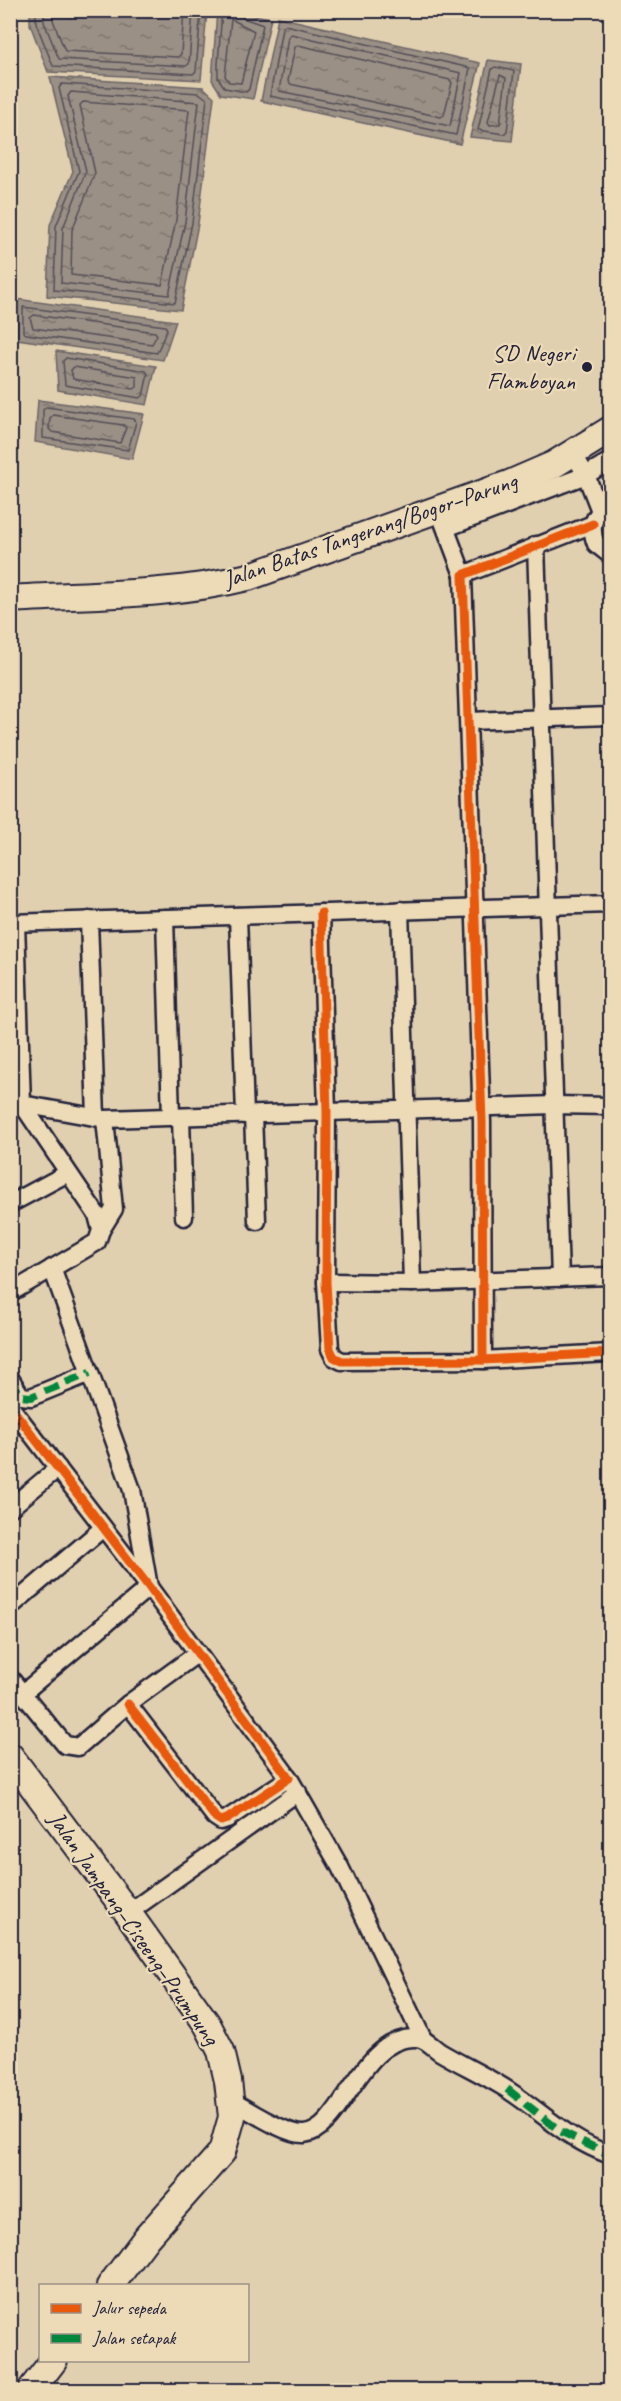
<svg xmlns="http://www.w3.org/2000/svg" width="621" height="2401" viewBox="0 0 621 2401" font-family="Caveat,sans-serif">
<defs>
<pattern id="water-ripples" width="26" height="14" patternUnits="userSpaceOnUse" patternTransform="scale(1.5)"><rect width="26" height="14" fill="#9b9085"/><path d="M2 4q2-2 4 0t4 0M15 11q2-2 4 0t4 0" fill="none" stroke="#7e756e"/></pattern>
</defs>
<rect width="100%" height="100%" fill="#e1d0b0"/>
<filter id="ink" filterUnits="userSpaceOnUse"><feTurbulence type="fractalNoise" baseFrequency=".0167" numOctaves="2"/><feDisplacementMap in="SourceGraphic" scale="12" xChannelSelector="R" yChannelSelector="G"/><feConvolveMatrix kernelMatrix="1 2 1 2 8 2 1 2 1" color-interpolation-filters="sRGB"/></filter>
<g filter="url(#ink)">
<g fill="url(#water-ripples)" stroke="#6b6467" stroke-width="1.5">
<polygon points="217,10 232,11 271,18 253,99 221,94 212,80"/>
<polygon points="30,11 207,11 201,80 48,72 30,24"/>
<polygon points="278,17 480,63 460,144 261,101"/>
<polygon points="488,60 521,64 512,141 470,137"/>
<polygon points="50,77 203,87 214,97 198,224 181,310 47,296 50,225 73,171"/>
<polygon points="16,299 176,321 163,360 17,339"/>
<polygon points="56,351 156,366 147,405 58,390"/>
<polygon points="38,400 144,414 132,459 35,442"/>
</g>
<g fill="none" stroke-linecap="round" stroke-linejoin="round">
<g stroke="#524e59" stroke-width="1.5">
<polyline points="36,10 36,23 53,66 193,74 196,71 201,10"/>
<polyline points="44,10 44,22 59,59 186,66 189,64 193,10"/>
<polyline points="53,10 53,20 65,51 178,57 181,54 184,10"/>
<polyline points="222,10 218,64 218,78 225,88 246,92 249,89 263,25 243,18 240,10"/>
<polygon points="231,19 254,31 241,83 229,82 225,76"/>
<polygon points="285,25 470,68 456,135 270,96 282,28"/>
<polygon points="291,34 461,73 450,126 279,91 288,37"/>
<polygon points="298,45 450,80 452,83 444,115 441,117 290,84 288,81 295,47"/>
<polygon points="495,67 514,71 507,131 504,134 478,130 492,69"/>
<polygon points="500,75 506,78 500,124 490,125 488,122"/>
<polygon points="62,84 199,93 207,99 192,223 175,303 54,290 56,226 79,171 59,88"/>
<polygon points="71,92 199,102 185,222 169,295 61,283 63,228 86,171 68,96"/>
<polygon points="83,102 189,110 176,220 162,285 71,275 72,230 95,173 80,105"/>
<polygon points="23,307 165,326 167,329 157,353 26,334 23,332"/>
<polygon points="34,315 155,332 157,335 152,344 33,328 30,318"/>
<polygon points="66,358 146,371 148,374 143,396 140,398 65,385 63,361"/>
<polygon points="74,367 137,377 137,387 134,389 73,379 71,370"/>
<polygon points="46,407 134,419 136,422 128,450 43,438 43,410"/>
<polygon points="53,415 123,425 126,428 120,443 52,432 49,429 50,418"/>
</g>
<defs>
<g id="street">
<polyline points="573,453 586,475 600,511"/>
<path d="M 610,505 C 593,514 589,526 596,544 L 610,555"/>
<polyline points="442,519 463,575"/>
<polyline points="446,528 586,475 610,461"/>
<polyline points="536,545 560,1278"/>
<polyline points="469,721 610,716"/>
<polyline points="400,910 412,1283"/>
<polyline points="321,913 327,1112 326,1282 330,1349 334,1357 342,1361 483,1360 610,1353"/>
<polyline points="238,916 245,1115"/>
<polyline points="165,918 171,1117"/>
<polyline points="89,920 96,1117"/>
<polyline points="10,923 610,904"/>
<polyline points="10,1111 22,1104 105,1119 554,1105 610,1106"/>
<polyline points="253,1115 257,1221"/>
<polyline points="181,1117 184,1217"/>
<polyline points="10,1204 68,1173"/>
<polyline points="101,1230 114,1209 105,1119"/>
<polyline points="326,1282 412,1283 610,1276"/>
<polyline points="10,1293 97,1242 101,1230 97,1215 22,1104 16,923"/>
<polyline points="483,1360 482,1122 463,575 593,524"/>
<polyline points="10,1378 21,1396 31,1397 90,1373"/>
<polyline points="10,1406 149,1587 289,1778 227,1819 221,1821 215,1817 128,1704"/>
<polyline points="10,1508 58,1468"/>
<polyline points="10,1607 103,1528"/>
<polyline points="10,1678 65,1745 78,1747 128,1704 198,1653"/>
<polyline points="23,1693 149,1587 132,1490 52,1268"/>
<polyline points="289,1778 340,1867 423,2039"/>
<polyline points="128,1913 298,1792"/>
<path d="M 230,2100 C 247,2109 286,2135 304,2134 C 342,2131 360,2039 413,2038 C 425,2037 431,2046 440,2052 C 462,2065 486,2076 508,2090 C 545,2114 566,2139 610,2155"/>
</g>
<g id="primary">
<path d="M 10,599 C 89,594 171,596 248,577 L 509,484 L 553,465 L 610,430"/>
<polyline points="10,1756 128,1913 207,2024 221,2051 228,2081 232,2117 222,2152 147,2237 110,2286"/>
<polyline points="31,2390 54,2360"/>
</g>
</defs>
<use href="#street" stroke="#22223b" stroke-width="21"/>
<use href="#primary" stroke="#22223b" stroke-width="30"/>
<use href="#street" stroke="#eddbb8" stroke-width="16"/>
<use href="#primary" stroke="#eddbb8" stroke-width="26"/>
<g stroke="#00873e" stroke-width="8" stroke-dasharray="15 8" stroke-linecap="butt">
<polyline points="10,1378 21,1396 31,1397 90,1373"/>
<polyline points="507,2089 560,2131 610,2155"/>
</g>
<defs>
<g id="cycleway">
<polyline points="321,913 327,1112 326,1282 330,1349 334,1357 342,1361 483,1360 610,1353"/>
<polyline points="483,1360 482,1122 463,575 593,524"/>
<polyline points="10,1406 149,1587 289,1778 227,1819 221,1821 215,1817 128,1704"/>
</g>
</defs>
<use href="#cycleway" stroke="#eddbb8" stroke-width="13"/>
<use href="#cycleway" stroke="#e8590c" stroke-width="9"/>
</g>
</g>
<circle fill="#22223b" stroke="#eddbb8" stroke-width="2" cx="587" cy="367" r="6"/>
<g text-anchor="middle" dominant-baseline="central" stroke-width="4.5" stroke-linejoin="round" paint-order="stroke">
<g font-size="24" fill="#22223b" stroke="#eddbb8" text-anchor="end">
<text x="575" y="353">SD Negeri<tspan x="575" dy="28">Flamboyan</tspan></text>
</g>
<g font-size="24" fill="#22223b" stroke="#eddbb8">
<text transform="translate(370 530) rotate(-19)">Jalan Batas Tangerang/Bogor–Parung</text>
<text transform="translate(134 1928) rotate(55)">Jalan Jampang–Ciseeng–Prumpung</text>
</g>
</g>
<rect width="621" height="2401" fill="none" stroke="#eddbb8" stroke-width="36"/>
<rect x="18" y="18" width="585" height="2365" fill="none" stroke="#22223b" stroke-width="2" filter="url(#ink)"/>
<rect x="39" y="2284" width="210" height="78" fill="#eddbb8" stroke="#9c9186" stroke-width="1.5"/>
<rect x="51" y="2304" width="30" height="9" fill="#e8590c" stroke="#9c9186" stroke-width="1.5"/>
<text x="93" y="2314" font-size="18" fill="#22223b">Jalur sepeda</text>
<rect x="51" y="2334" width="30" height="9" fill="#00873e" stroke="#9c9186" stroke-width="1.5"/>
<text x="93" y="2344" font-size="18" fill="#22223b">Jalan setapak</text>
</svg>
